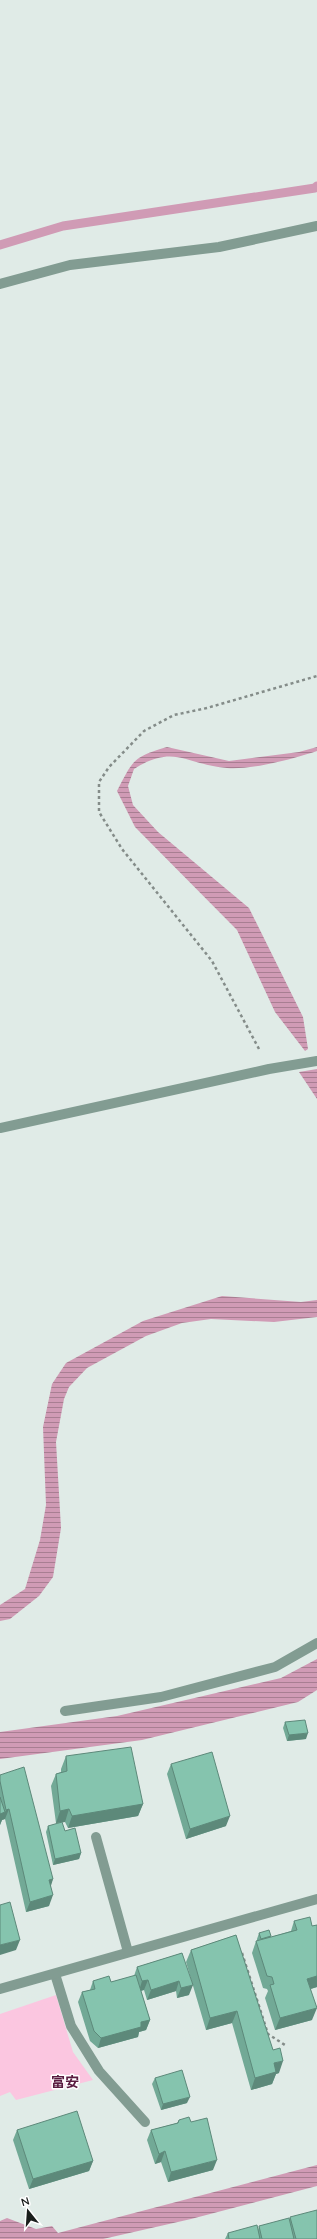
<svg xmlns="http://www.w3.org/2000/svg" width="317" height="2239" viewBox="0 0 317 2239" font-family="Quicksand,'Noto Sans JP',sans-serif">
<defs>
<pattern id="water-rules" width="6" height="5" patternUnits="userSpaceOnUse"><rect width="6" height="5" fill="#d09bb5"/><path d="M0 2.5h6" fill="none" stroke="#a87e92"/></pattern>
</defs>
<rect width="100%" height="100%" fill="#e0ebe7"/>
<polygon fill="#fbc6e0" points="56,1995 73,2052 93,2080 16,2100 10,2092 0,2096 0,2014"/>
<g fill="url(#water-rules)">
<path d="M 167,747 L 229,761 L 299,752 L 317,747 L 317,751 C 293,759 252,770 227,768 C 186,765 175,743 134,769 L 128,786 L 133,805 L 158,832 L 249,908 L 303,1017 L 308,1049 L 305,1051 L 275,1012 L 237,930 L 135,827 L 117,791 C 133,760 133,757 167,747 Z"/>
<polygon points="317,1069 317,1099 299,1072"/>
<polygon points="222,1296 301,1302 317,1300 317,1317 274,1322 211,1319 182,1323 146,1336 87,1368 69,1387 64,1399 56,1442 61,1528 53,1577 39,1596 10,1619 0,1621 0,1605 25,1589 40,1540 46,1505 43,1427 52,1384 66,1363 143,1321"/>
<polygon points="317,1659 317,1690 298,1702 142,1740 0,1759 0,1732 117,1716 281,1678"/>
<polygon points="317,2165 317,2186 191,2219 103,2239 0,2239 0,2221 7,2218 36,2229 52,2226 58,2233"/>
</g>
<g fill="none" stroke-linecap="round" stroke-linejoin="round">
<polyline stroke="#d09bb5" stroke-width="9" points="0,245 63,226 315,188 317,186"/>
<g stroke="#848c89" stroke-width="2.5" stroke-dasharray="3 3" stroke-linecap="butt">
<polyline points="259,1049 212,961 122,849 99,812 99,782 109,767 144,731 174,715 207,708 317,676"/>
<polyline points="242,1953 268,2034 285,2045"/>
</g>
<g stroke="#829c92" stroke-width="10">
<polyline points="0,284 70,265 219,247 317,226"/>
<polyline points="0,1128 269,1069 317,1061"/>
<polyline points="65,1711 161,1697 275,1667 317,1643"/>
<polyline points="96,1837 128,1952"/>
<polyline points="55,1974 71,2026 99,2071 145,2122"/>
<polyline points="0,1989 317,1899"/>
</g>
</g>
<g fill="#72a996">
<polygon points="285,1722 306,1739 287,1741 283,1728"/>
<polygon points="66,1756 143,1804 138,1816 68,1828 65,1822 56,1823 51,1786 56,1774 61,1772 61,1769"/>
<polygon points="171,1764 226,1826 186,1839 167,1774"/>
<polygon points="0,1775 53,1879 50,1886 49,1906 26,1912 5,1819 2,1820 0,1825"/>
<polygon points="48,1826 65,1831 81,1853 79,1859 53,1865 46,1832"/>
<polygon points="294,1921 312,1926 317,1925 317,1987 311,1989 312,2020 275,2030 265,1998 268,1991 267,1989 263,1988 252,1953 256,1941 257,1941 257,1939 259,1933 271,1936 271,1937 291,1931"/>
<polygon points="236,1935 279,2073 276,2074 272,2084 251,2090 232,2023 206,2030 186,1962 191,1950"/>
<polygon points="182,1953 189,1995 177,1998 176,1991 147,2000 144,1990 141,1991 150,2020 146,2030 139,2032 138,2037 98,2048 90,2041 78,2002 82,1992 90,1990 93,1981 111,1982 134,1976 137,1967"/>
<polygon points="155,2078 187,2103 161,2110 152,2084"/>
<polygon points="179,2120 213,2170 168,2182 161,2162 155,2164 147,2140 151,2130 177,2123"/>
<polygon points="17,2130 93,2161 89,2171 29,2189 13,2140"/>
<polygon points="290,2217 317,2239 225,2239 228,2233 258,2230 259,2226 289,2220"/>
</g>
<g fill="#5d897a">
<polygon points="308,1733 306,1739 287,1741 289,1735"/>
<polygon points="143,1804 138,1816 68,1828 72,1816"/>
<polygon points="9,1809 5,1819 2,1820 0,1825 0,1814 5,1812 6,1810"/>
<polygon points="69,1809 65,1822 56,1823 60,1811"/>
<polygon points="230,1816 226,1826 186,1839 190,1829"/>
<polygon points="81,1853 79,1859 53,1865 55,1859"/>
<polygon points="53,1879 50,1889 49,1880"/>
<polygon points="53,1895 49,1906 26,1912 30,1902"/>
<polygon points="20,1940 16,1950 0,1955 0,1945"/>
<polygon points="317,1976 317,1987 303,1991 307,1979"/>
<polygon points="148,1980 144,1990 139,1991 142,1981"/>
<polygon points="179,1981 176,1991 147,2000 151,1990"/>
<polygon points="193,1985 189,1995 177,1998 181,1988"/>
<polygon points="317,2008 312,2020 275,2030 280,2018"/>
<polygon points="237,2011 232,2023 206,2030 210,2018"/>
<polygon points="150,2020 146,2030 139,2032 138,2037 98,2048 101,2038 141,2022"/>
<polygon points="283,2061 279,2073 276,2074 272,2084 251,2090 255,2078 274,2063"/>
<polygon points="190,2097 187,2103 161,2110 163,2104"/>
<polygon points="165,2151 161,2162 155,2164 159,2154"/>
<polygon points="217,2160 213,2170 168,2182 171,2172"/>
<polygon points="93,2161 89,2171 29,2189 33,2179"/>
</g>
<g fill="#85c4ae" stroke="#5d897a">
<polygon points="305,1720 308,1733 289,1735 285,1722"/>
<polygon points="131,1747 143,1804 72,1816 69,1809 60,1811 56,1774 67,1771 66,1756"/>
<polygon points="212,1752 230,1816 190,1829 171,1764"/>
<polygon points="24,1767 53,1879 49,1880 53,1895 30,1902 9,1809 6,1810 0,1781 0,1775"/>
<polygon points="0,1797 5,1812 0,1814"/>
<polygon points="62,1822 65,1831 75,1828 81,1853 55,1859 48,1826"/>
<polygon points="10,1902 20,1940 0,1945 0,1905"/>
<polygon points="310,1917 312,1926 317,1925 317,1976 307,1979 317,2008 280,2018 270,1985 274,1984 272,1977 267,1976 256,1941 297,1930 294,1921"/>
<polygon points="269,1930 271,1936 261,1939 259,1933"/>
<polygon points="236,1935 273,2050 280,2048 283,2061 274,2063 276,2072 255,2078 237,2011 210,2018 191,1950"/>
<polygon points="182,1953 193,1985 181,1988 179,1981 151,1990 148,1980 142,1981 137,1967"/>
<polygon points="136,1975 150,2020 141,2022 141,2027 101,2038 94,2031 82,1992 95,1989 93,1981 109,1976 111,1982"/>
<polygon points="182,2070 190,2097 163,2104 155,2078"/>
<polygon points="77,2111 93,2161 33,2179 17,2130"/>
<polygon points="189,2117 191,2122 207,2118 217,2160 171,2172 165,2151 159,2154 151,2130 178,2123 179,2120"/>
<polygon points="317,2210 317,2239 296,2239 290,2217"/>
<polygon points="289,2218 294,2239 262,2239 259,2226"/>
<polygon points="257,2225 260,2239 229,2239 228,2233"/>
</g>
<g text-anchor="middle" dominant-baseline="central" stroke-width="3" stroke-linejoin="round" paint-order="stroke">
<g font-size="14" font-weight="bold" fill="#591c40" stroke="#fff">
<text x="65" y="2082">富安</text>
</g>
</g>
<g transform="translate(28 2211) rotate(343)" stroke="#ffffff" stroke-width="3" paint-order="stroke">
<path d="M0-3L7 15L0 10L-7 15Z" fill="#1a1e1c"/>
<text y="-6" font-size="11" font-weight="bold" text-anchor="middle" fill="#1a1e1c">N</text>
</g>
</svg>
